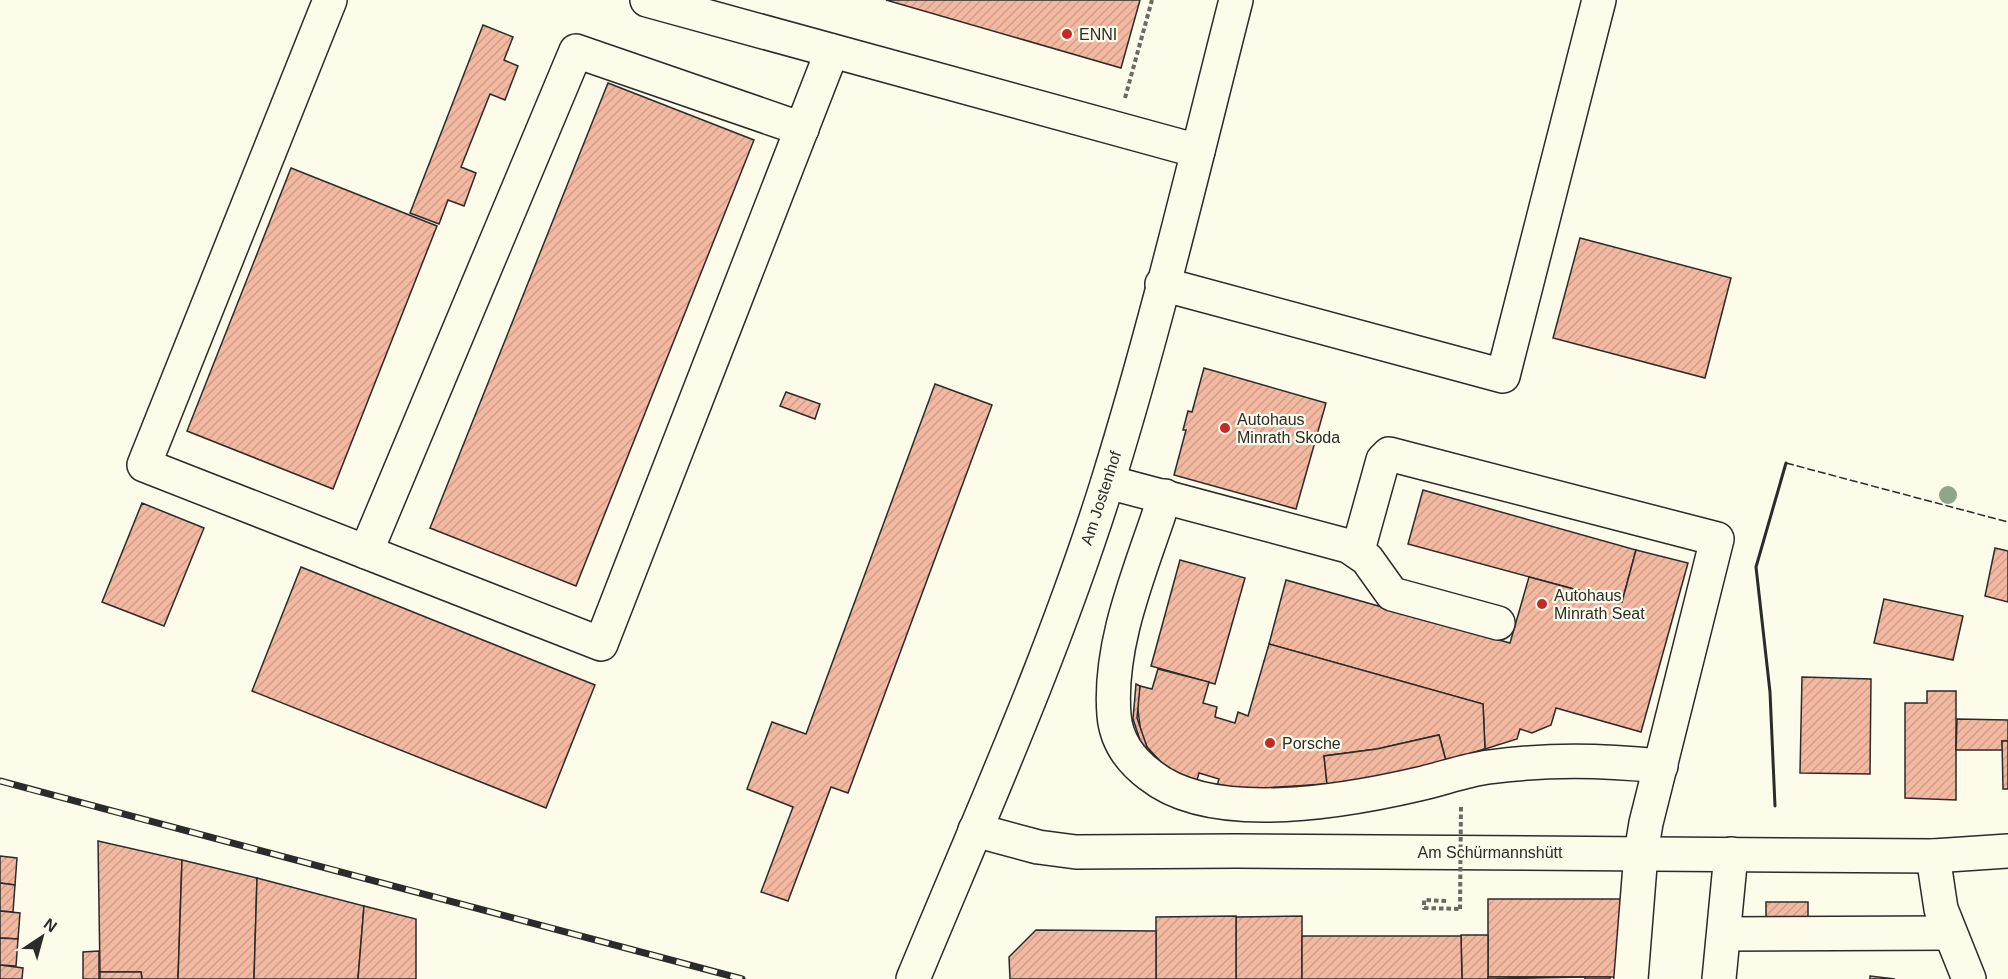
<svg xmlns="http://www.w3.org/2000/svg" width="2008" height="979" viewBox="0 0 2008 979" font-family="Helvetica,sans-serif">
<defs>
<pattern id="building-hatch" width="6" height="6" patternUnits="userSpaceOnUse" patternTransform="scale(1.5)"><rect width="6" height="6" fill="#f2b8a0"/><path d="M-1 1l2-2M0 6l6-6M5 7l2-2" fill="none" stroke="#d09e8a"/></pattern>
</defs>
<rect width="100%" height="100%" fill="#fdfbea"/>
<g fill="url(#building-hatch)" stroke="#2b2b2b" stroke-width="1.5">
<polygon points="886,0 1140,0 1121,68"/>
<polygon points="483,25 513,37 504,60 518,66 505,100 490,94 461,167 476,173 464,206 448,200 439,224 410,213"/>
<polygon points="608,83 754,140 576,586 430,528"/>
<polygon points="291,168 437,226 333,489 187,431"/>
<polygon points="1580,238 1731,278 1705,378 1553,338"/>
<polygon points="1204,368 1326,403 1296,509 1174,475 1186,430 1183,430 1188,411 1192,412"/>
<polygon points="935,384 992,405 848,793 831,787 788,901 761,892 793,807 747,789 772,722 806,734"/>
<polygon points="786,392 820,404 815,419 780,406"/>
<polygon points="1423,490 1636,550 1622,602 1408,544"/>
<polygon points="142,503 204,528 164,626 102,602"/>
<polygon points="1995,548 2008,551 2008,602 1985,596"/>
<polygon points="1636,550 1688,563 1641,732 1556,708 1551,725 1532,733 1520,729 1517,739 1485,749 1483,704 1269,644 1286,580 1510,643 1529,577 1622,602"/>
<polygon points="1180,560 1245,578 1215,684 1151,666"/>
<polygon points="301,567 595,685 546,808 252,691"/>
<polygon points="1884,599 1963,616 1953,660 1874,643"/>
<polygon points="1269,644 1483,704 1485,749 1446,761 1439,735 1377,749 1324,756 1327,784 1283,788 1216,789 1219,779 1199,773 1196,784 1167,769 1147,747 1141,733 1137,703 1140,686 1152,689 1158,669 1209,682 1203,703 1217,707 1215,717 1235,723 1238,712 1248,716"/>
<polygon points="1802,677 1871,679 1870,774 1800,773"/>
<polygon points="1136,684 1140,686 1137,718 1147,747 1167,769 1196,784 1195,788 1164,773 1143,749 1133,719"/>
<polygon points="1927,691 1956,691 1956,800 1905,798 1905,703 1927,703"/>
<polygon points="1957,719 2008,720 2008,741 2002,741 2003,750 1956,750"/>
<polygon points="1439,735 1446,761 1485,749 1485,753 1328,788 1246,789 1327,784 1324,756 1377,749"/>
<polygon points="2002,741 2008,741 2008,789 2003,789"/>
<polygon points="98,841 182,860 178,979 142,979 141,972 100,972"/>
<polygon points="0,856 17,858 15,885 0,883"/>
<polygon points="182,860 257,878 254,979 178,979"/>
<polygon points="257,878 364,906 358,979 254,979"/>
<polygon points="0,883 15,885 13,912 0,911"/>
<rect x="1488" y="899" width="133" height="78"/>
<polygon points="1766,902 1808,902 1808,928 1766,927"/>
<polygon points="364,906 416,919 416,979 358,979"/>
<polygon points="0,911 20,913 18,939 0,938"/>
<polygon points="1302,916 1302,979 1236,979 1236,917"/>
<polygon points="1156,917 1236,916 1236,979 1156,979"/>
<polygon points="1036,930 1156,931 1156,979 1010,979 1009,957"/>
<polygon points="1461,935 1488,935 1488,979 1462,979"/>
<polygon points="1302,936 1461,936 1462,979 1302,979"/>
<polygon points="0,938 18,939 16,966 0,965"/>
<polygon points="99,951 99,979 83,979 83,952"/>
<polygon points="0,965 23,968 22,979 0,979"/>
<polygon points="100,972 141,972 142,979 100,979"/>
<polygon points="1870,976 1895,979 1870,979"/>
<polygon points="1488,977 1585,977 1488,979"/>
<rect x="1585" y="977" width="25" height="2"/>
</g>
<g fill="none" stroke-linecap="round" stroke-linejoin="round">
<defs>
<g id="minor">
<polyline points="330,0 144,465 601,644 832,51"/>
<polyline points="647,0 1198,151"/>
<polyline points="1162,284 1503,376 1599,0"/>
<polyline points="1108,482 1348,546 1367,559 1392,594 1498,623"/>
<path d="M 1165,496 C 1143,565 1108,641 1114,715 C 1116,740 1130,760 1150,775 C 1212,825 1346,801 1419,784 C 1442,779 1465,770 1489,767 C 1550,759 1599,760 1661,766"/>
<polyline points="1358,550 1383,460 1389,454 1717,539 1646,823 1641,853 1631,979"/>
<polyline points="366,552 576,51 802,129"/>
<polyline points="975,830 1038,847 1076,852 1236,851 1933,856 2008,851"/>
<polyline points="1933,856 1941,909 1969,979"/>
<polyline points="1724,934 1950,933"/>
<path d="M 913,979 C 981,815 1055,651 1108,481 C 1157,323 1195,161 1236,0"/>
<polyline points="1719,979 1731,854"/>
</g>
</defs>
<use href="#minor" stroke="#2b2b2b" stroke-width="36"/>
<g stroke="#6a6964" stroke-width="4" stroke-dasharray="4.5 3" stroke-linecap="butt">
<polyline points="1125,98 1152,0"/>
<polyline points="1446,901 1424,900 1424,908 1460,909"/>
</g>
<use href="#minor" stroke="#fdfbea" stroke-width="33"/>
<defs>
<polyline id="rail" points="0,781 742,979"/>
</defs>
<use href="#rail" stroke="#2b2b2b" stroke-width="7"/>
<use href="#rail" stroke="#fdfbea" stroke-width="4.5" stroke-dasharray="14" stroke-linecap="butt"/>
<polyline stroke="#6a6964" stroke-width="4" stroke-dasharray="4.5 3" stroke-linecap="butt" points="1460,909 1461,806"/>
<polyline stroke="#2b2b2b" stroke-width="1.5" stroke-dasharray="8 3" stroke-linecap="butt" points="1786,463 2008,522"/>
<polyline stroke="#2b2b2b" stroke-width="3" points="1775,806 1770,692 1756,567 1786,463"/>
</g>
<circle fill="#8ea78a" cx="1948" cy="495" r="9"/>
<g fill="#c62828" stroke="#fdfbea" stroke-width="2">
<circle cx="1067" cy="34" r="6"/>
<circle cx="1225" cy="428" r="6"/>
<circle cx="1542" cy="604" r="6"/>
<circle cx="1270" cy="743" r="6"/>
</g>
<g text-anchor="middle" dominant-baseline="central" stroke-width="4.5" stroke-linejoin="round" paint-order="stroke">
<g font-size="16" fill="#2b2b2b" stroke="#fdfbea" text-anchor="start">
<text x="1079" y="34">ENNI</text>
<text x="1237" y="419">Autohaus<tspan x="1237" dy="18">Minrath Skoda</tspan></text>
<text x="1554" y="595">Autohaus<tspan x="1554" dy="18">Minrath Seat</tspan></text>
<text x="1282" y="743">Porsche</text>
</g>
<g font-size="16" fill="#2b2b2b" stroke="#fdfbea">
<text transform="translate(1101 498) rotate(-72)">Am Jostenhof</text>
<text x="1490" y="852">Am Schürmannshütt</text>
</g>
</g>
<g transform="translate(42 937) rotate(36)" stroke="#fdfbea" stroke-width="4.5" paint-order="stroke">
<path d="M0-4.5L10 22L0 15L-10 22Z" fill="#2b2b2b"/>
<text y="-9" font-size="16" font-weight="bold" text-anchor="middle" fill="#2b2b2b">N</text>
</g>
</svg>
